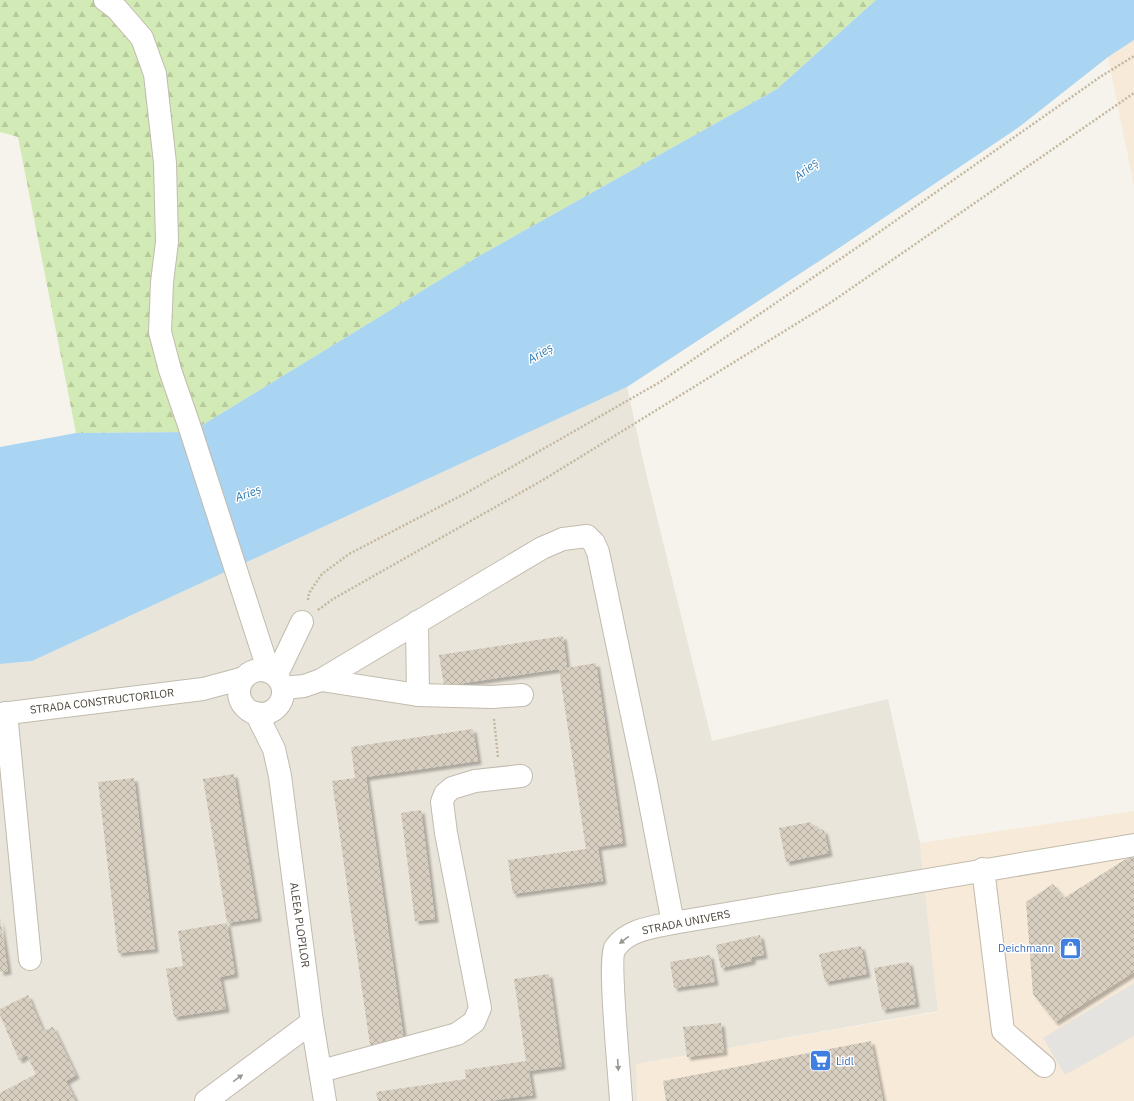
<svg xmlns="http://www.w3.org/2000/svg" width="1134" height="1101" viewBox="0 0 1134 1101" font-family="'IBM Plex Sans',sans-serif">
<defs>
<pattern id="forest-firs" width="22" height="20" patternUnits="userSpaceOnUse"><rect width="22" height="20" fill="#d2eab5"/><path d="M5 1l3.5 6h-7zM16 11l3.5 6h-7z" fill="#b6ca9c"/></pattern>
<pattern id="building-cross-hatch" width="8" height="8" patternUnits="userSpaceOnUse"><rect width="8" height="8" fill="#d8cfc1"/><path d="M0 0l8 8M0 8l8-8" fill="none" stroke="#b1aa9e"/></pattern>
<filter id="shadow"><feDropShadow dx="3.5" dy="3.5" stdDeviation="1" flood-color="#0004"/></filter>
</defs>
<rect width="100%" height="100%" fill="#f6f3ec"/>
<polygon fill="#eae5da" points="627,387 646,473 712,741 888,699 920,843 938,1011 637,1064 637,1101 0,1101 0,664 32,661"/>
<g fill="#f7ead8">
<polygon points="1134,40 1134,186 1108,57"/>
<polygon points="1134,811 1134,1101 637,1101 636,1064 938,1012 920,843"/>
</g>
<polygon fill="url(#forest-firs)" points="0,0 876,0 777,89 479,256 191,432 76,433 18,137 0,132"/>
<polygon fill="#e5e3e0" points="1134,983 1134,1036 1065,1075 1043,1038"/>
<polygon fill="#a9d4f2" points="876,0 1134,0 1134,40 1108,57 1019,127 833,252 627,387 32,661 0,664 0,447 76,433 191,432 479,256 777,89"/>
<g fill="url(#building-cross-hatch)" filter="url(#shadow)">
<polygon points="563,636 567,668 596,663 623,843 598,847 603,881 513,894 508,860 586,849 559,669 444,686 439,655"/>
<polygon points="473,729 478,761 366,777 404,1040 370,1045 332,781 355,778 351,747"/>
<polygon points="234,774 258,918 227,923 203,779"/>
<polygon points="134,778 155,949 118,953 98,782"/>
<polygon points="421,810 435,919 415,921 401,813"/>
<polygon points="811,822 812,827 818,826 819,831 824,830 829,853 786,862 779,828"/>
<polygon points="1134,854 1134,972 1055,1022 1033,994 1026,902 1053,884 1064,898"/>
<polygon points="0,918 8,971 0,972"/>
<polygon points="227,923 235,974 220,977 226,1009 174,1017 166,969 183,966 178,931"/>
<polygon points="760,935 764,955 752,957 752,961 721,968 716,945"/>
<polygon points="861,946 867,974 825,982 819,954"/>
<polygon points="710,955 715,982 674,988 670,962"/>
<polygon points="909,962 916,1004 882,1010 874,968"/>
<polygon points="549,974 562,1066 529,1071 533,1095 489,1101 378,1101 376,1092 466,1079 465,1070 526,1061 514,979"/>
<polygon points="28,995 43,1031 53,1027 76,1075 66,1081 76,1101 0,1101 0,1093 36,1074 27,1055 19,1060 0,1015 0,1009"/>
<polygon points="721,1023 724,1052 687,1057 683,1027"/>
<polygon points="871,1041 883,1101 666,1101 663,1081"/>
</g>
<g fill="none" stroke-linecap="round" stroke-linejoin="round">
<defs>
<g id="minor">
<polyline points="105,0 117,9 142,38 155,74 165,163 167,242 162,282 160,332 170,370 189,425 269,672"/>
<polyline points="417,622 418,695"/>
<circle cx="261" cy="692" r="22"/>
<polyline points="276,676 302,622"/>
<polyline points="321,680 418,695 492,697 522,695"/>
<polyline points="283,688 304,686 321,680 542,548 563,539 587,536 594,543 598,552 646,782 673,923"/>
<polyline points="6,713 30,959"/>
<polyline points="256,713 274,749 280,776 312,1022 325,1101"/>
<polyline points="0,714 203,689 244,678"/>
<polyline points="983,869 1003,1031 1044,1066"/>
<polyline points="321,1071 457,1034 474,1022 480,1008 446,833 442,802 445,794 452,788 475,781 521,776"/>
<polyline points="206,1101 312,1022"/>
<path d="M 621,1101 C 620,1080 608,959 615,948 C 628,929 654,927 673,923 L 1134,845"/>
</g>
</defs>
<use href="#minor" stroke="#c2bbae" stroke-width="24"/>
<g stroke="#c4b79f" stroke-width="2.5" stroke-dasharray="2 2" stroke-linecap="butt">
<polyline points="308,600 309,593 322,574 349,554 468,492 660,382 868,240 1100,77 1134,56"/>
<polyline points="318,610 333,599 543,480 830,303 1134,93"/>
<polyline points="494,719 498,757"/>
</g>
<use href="#minor" stroke="#fff" stroke-width="22"/>
</g>
<defs><path id="oneway-solid" d="M-6-.8H1V-3.2L6.5 0L1 3.2V.8H-6Z"/></defs>
<g fill="#9c9892">
<use href="#oneway-solid" transform="translate(624 940) rotate(143)"/>
<use href="#oneway-solid" transform="translate(618 1065) rotate(86)"/>
<use href="#oneway-solid" transform="translate(238 1078) rotate(-36)"/>
</g>
<defs>
<symbol id="shop-square" viewBox="-11 -11 22 22"><rect x="-9" y="-9" width="18" height="18" rx="4" fill="#3f7fe0" stroke="#fff"/><path d="M-5-2.5h2.3a2.7 3.5 0 0 1 5.4 0H5L5.5 6h-11ZM-1.5-2.5h3a1.5 2.3 0 0 0-3 0Z" fill="#fff"/></symbol>
<symbol id="supermarket-square" viewBox="-11 -11 22 22"><rect x="-9" y="-9" width="18" height="18" rx="4" fill="#3f7fe0" stroke="#fff"/><path d="M-6-5.5h2.5l.6 2H6L4.5 2H-2.5L-4.4-4H-6ZM-1.5 3.2a1.3 1.3 0 1 0 .1 0ZM3 3.2a1.3 1.3 0 1 0 .1 0Z" fill="#fff"/></symbol>
</defs>
<g fill-rule="evenodd">
<use href="#shop-square" x="1058" y="936" width="25" height="25"/>
<use href="#supermarket-square" x="808" y="1048" width="25" height="25"/>
</g>
<g text-anchor="middle" dominant-baseline="central" stroke-width="3" stroke-linejoin="round" paint-order="stroke">
<g font-size="11" fill="#4b4439" stroke="#fff">
<text transform="translate(102 701) rotate(-7)">STRADA CONSTRUCTORILOR</text>
<text transform="translate(686 922) rotate(-11)">STRADA UNIVERS</text>
<text transform="translate(300 925) rotate(82)">ALEEA PLOPILOR</text>
</g>
<g font-size="11" fill="#366cbe" stroke="#fff" text-anchor="end">
<text x="1054" y="948">Deichmann</text>
<text x="836" y="1061" text-anchor="start">Lidl</text>
</g>
<g font-size="12" font-style="italic" fill="#2e7ab2" stroke="#fff">
<text transform="translate(806 169) rotate(-39)">Arieș</text>
<text transform="translate(540 353) rotate(-31)">Arieș</text>
<text transform="translate(248 493) rotate(-20)">Arieș</text>
</g>
</g>
</svg>
